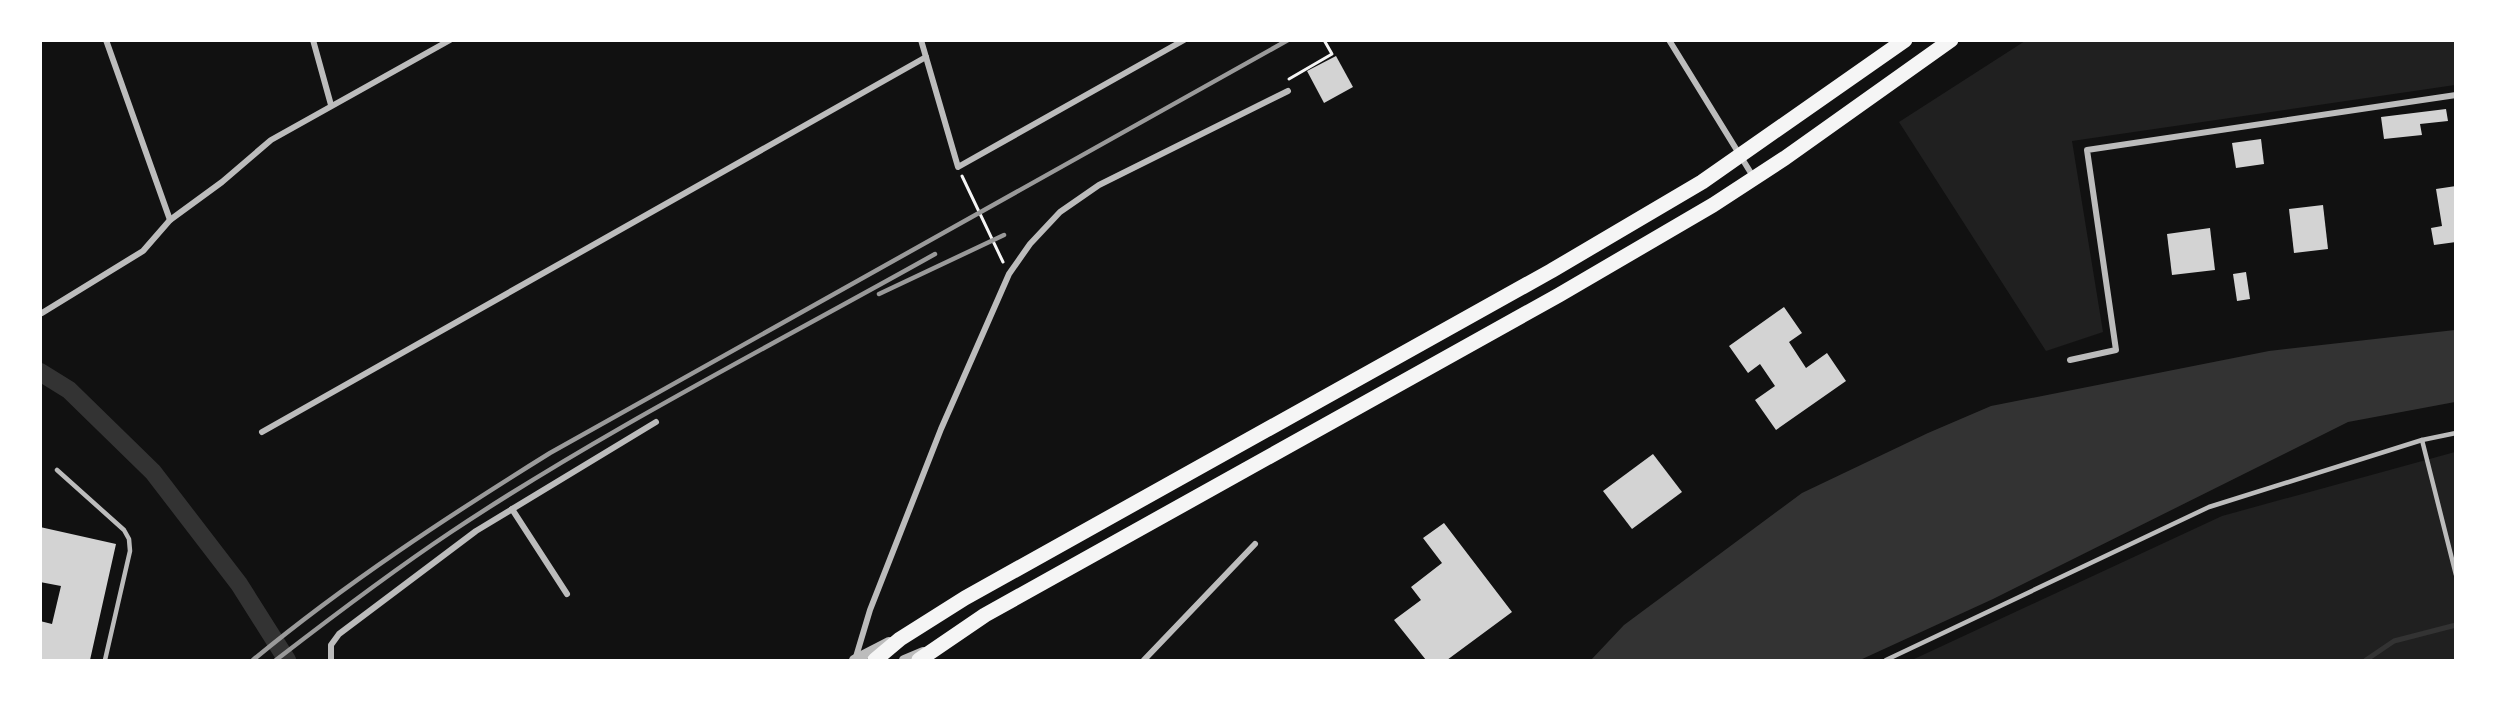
<svg xmlns="http://www.w3.org/2000/svg" width="2496" height="701" viewBox="0 0 2496 701" font-family="'Alegreya Sans',sans-serif">
<rect width="100%" height="100%" fill="#111"/>
<g fill="#202020">
<polygon points="2025,41 2455,41 2455,85 2072,141 2103,332 2046,351 1899,122"/>
<polygon points="2455,452 2455,660 1912,660 2222,516"/>
</g>
<polygon fill="#333" points="2455,330 2455,402 2348,422 1993,599 1860,660 1591,660 1624,625 1802,493 1928,433 1991,406 2269,351"/>
<g fill="none" stroke-linecap="round" stroke-linejoin="round">
<polyline stroke="#333" stroke-width="5" points="2366,660 2394,641 2456,625"/>
<polyline stroke="#333" stroke-width="18" points="40,372 69,390 153,472 239,584 287,660"/>
</g>
<g fill="#d3d3d3">
<polygon points="1336,56 1353,87 1324,103 1307,71"/>
<polygon points="2446,109 2448,121 2420,124 2422,135 2384,139 2381,117"/>
<polygon points="2261,139 2264,164 2236,168 2232,143"/>
<polygon points="2456,186 2456,242 2434,245 2431,228 2442,226 2436,189"/>
<polygon points="2323,205 2328,249 2294,253 2289,209"/>
<polygon points="2210,228 2215,270 2172,275 2167,234"/>
<polygon points="2246,272 2250,299 2237,301 2233,274"/>
<polygon points="1784,307 1802,333 1789,342 1806,368 1827,353 1846,381 1776,430 1755,400 1775,386 1760,364 1748,373 1729,346"/>
<polygon points="1653,454 1682,492 1632,529 1603,491"/>
<polygon points="1444,523 1512,612 1447,660 1426,660 1394,620 1421,600 1411,587 1442,563 1423,538"/>
<polygon points="40,527 116,544 90,660 40,660 40,621 52,624 61,586 40,582"/>
</g>
<g fill="none" stroke-linecap="round" stroke-linejoin="round">
<g stroke="#f5f5f5" stroke-width="3">
<polyline points="1289,79 1332,54 1324,40"/>
<polyline points="962,176 1003,262"/>
</g>
<g stroke="#bcbcbc" stroke-width="4.5">
<polyline points="2422,440 2456,575"/>
<polyline points="57,470 124,530 129,539 130,551 105,660"/>
<polyline points="1886,660 2209,507 2422,440 2456,433"/>
</g>
<g stroke="#bcbcbc" stroke-width="6">
<polyline points="106,40 170,220"/>
<polyline points="313,40 331,105"/>
<polyline points="921,40 958,167 1184,40"/>
<polyline points="1669,40 1754,178"/>
<polyline points="42,313 143,251 170,220 222,182 271,140 450,40"/>
<polyline points="2070,360 2116,350 2087,150 2456,95"/>
<polyline points="262,432 926,57"/>
<polyline points="512,509 567,594"/>
<polyline points="331,660 331,645 339,634 476,531 656,422"/>
<polyline points="855,660 870,610 941,429 1009,274 1030,244 1060,212 1099,185 1288,91"/>
<polyline points="1144,660 1255,544"/>
</g>
<g stroke="#bcbcbc" stroke-width="10">
<polyline points="854,660 889,642"/>
<polyline points="904,660 923,652"/>
</g>
<g stroke="#f5f5f5" stroke-width="15">
<polyline points="875,660 900,639 965,598 1551,271 1702,182 1905,40"/>
<polyline points="919,660 985,615 1559,295 1713,205 1785,158 1951,40"/>
</g>
<g stroke="#9a9a9a" stroke-width="4.5">
<polyline points="879,294 1004,235"/>
<path d="M 253,660 C 346,583 447,517 550,453 L 1288,40"/>
<path d="M 276,660 C 333,616 391,572 451,532 C 606,429 773,345 935,254"/>
</g>
</g>
<rect width="2496" height="701" fill="none" stroke="#ffffff" stroke-width="84"/>
</svg>
